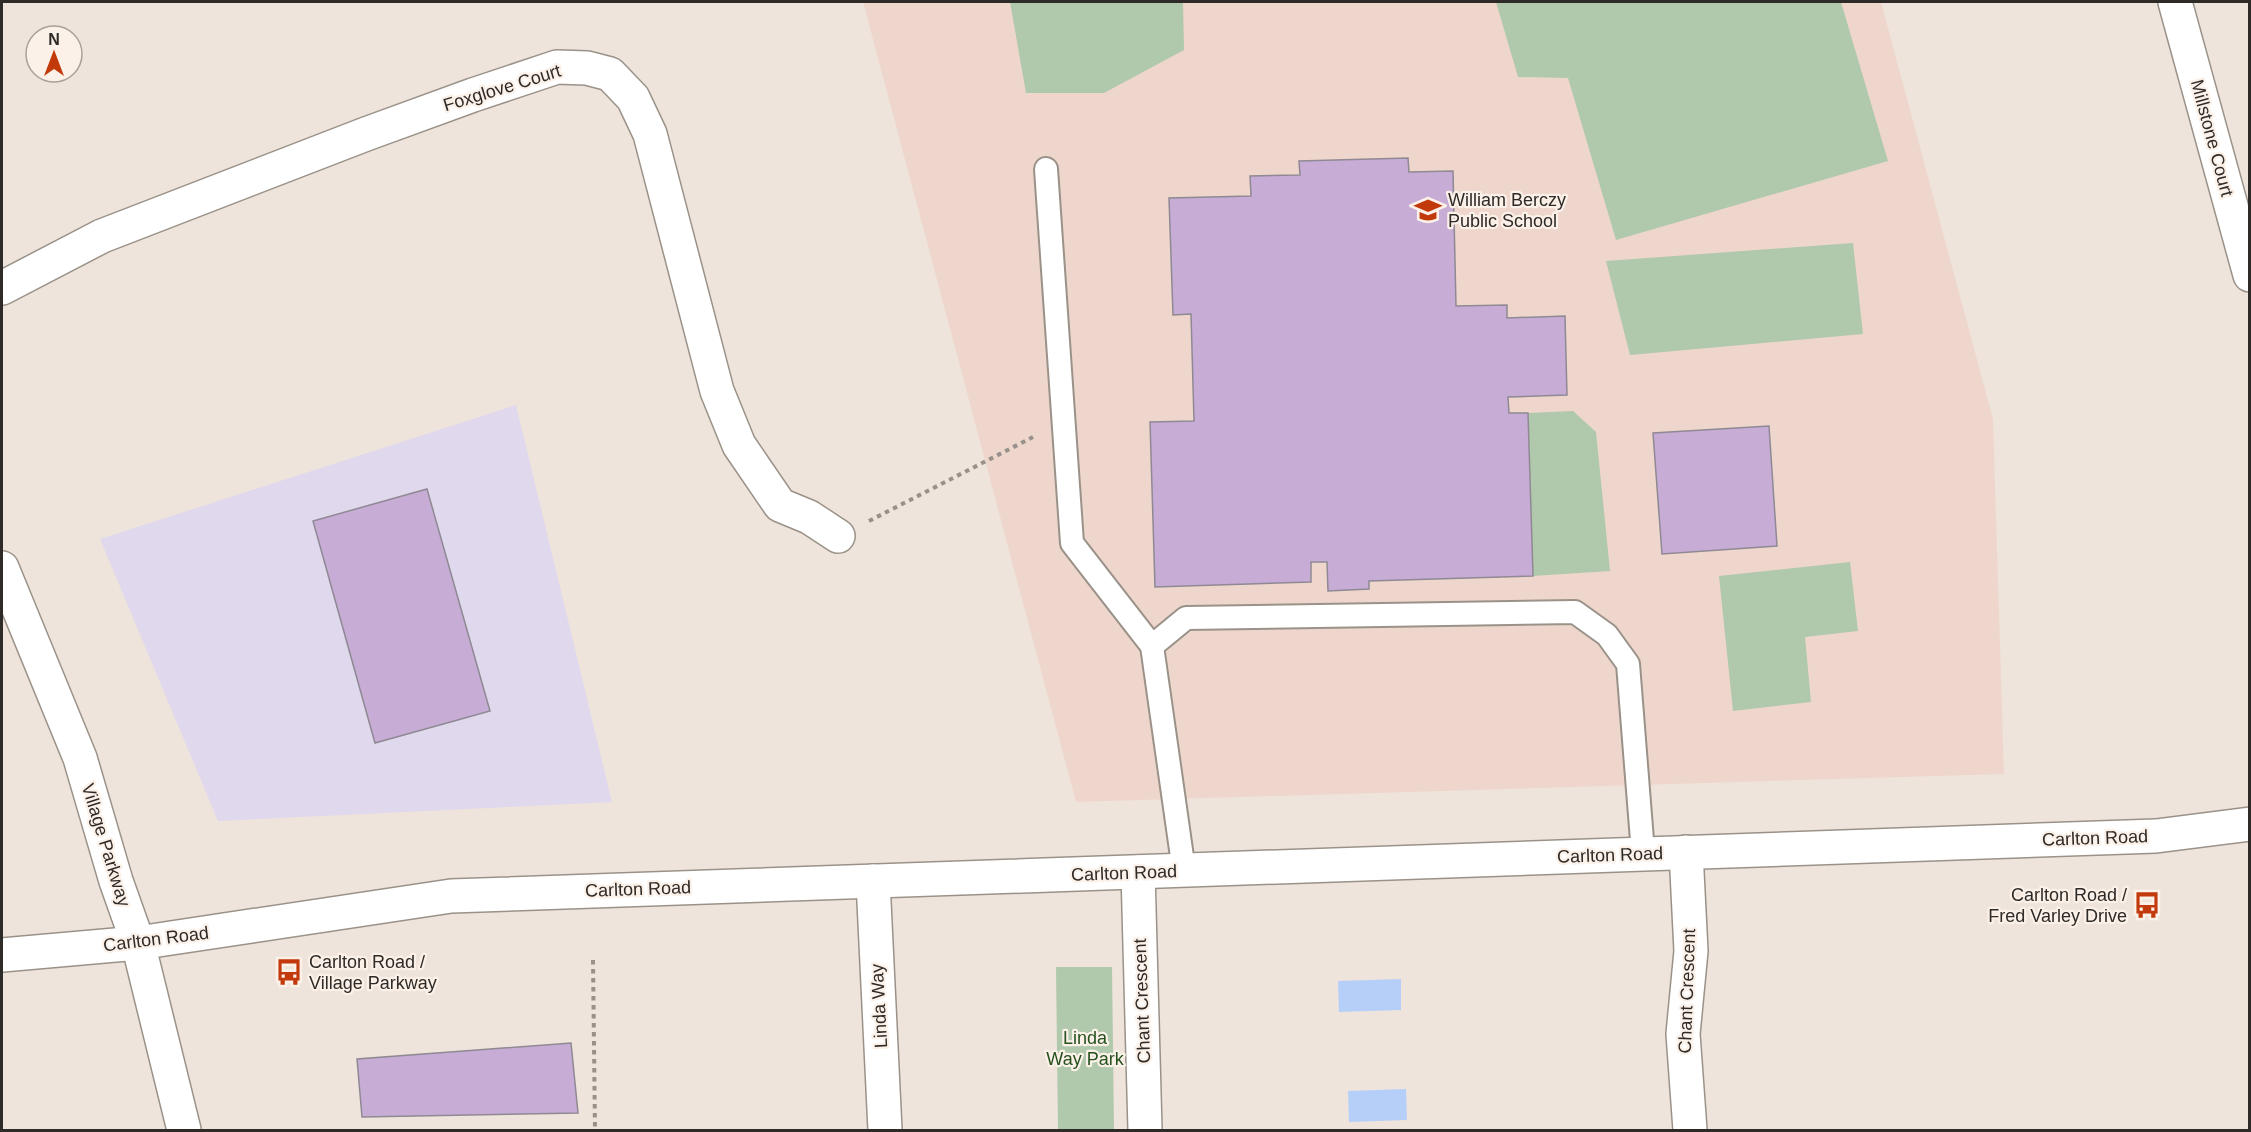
<svg xmlns="http://www.w3.org/2000/svg" width="2251" height="1132" viewBox="0 0 2251 1132" font-family="Arial,sans-serif">
<rect width="100%" height="100%" fill="#eee4db"/>
<polygon fill="#e0d8ed" points="516,405 612,802 218,821 100,539"/>
<polygon fill="#efd6cd" points="863,2 1881,2 1993,419 2004,774 1076,802"/>
<g fill="#b0c8ac">
<polygon points="1010,2 1183,2 1184,50 1104,93 1026,93"/>
<polygon points="1496,2 1841,2 1888,161 1616,240 1568,78 1518,77"/>
<polygon points="1853,243 1863,334 1630,355 1606,261"/>
<polygon points="1573,411 1596,432 1610,571 1533,576 1528,413"/>
<polygon points="1850,562 1858,631 1805,637 1811,702 1733,711 1719,576"/>
<polygon points="1056,967 1112,967 1114,1130 1058,1130"/>
</g>
<g fill="#b6cff8">
<polygon points="1401,979 1401,1010 1339,1012 1338,981"/>
<polygon points="1406,1089 1407,1120 1349,1122 1348,1091"/>
</g>
<g fill="#c7acd5" stroke="#8f8993" stroke-width="1.5">
<polygon points="1408,158 1409,172 1453,171 1456,306 1507,305 1507,318 1565,316 1567,395 1508,397 1509,413 1528,413 1533,576 1369,581 1369,589 1328,591 1327,562 1311,562 1311,582 1155,587 1150,422 1194,421 1191,314 1173,315 1169,198 1251,196 1250,176 1300,175 1299,161"/>
<polygon points="1769,426 1777,546 1662,554 1653,433"/>
<polygon points="427,489 490,711 375,743 313,521"/>
<polygon points="571,1043 578,1113 362,1117 357,1059"/>
</g>
<g fill="none" stroke-linecap="round" stroke-linejoin="round">
<defs>
<g id="service">
<polyline points="1046,169 1072,543 1152,646"/>
<polyline points="1184,871 1152,646 1186,618 1575,612 1607,635 1628,664 1643,853"/>
</g>
<g id="minor">
<polyline points="2175,2 2250,275"/>
<polyline points="2,288 102,236 366,134 473,95 557,67 587,68 610,74 633,98 650,134 717,391 739,445 780,505 809,517 838,536"/>
<polyline points="1686,852 1691,951 1683,1034 1690,1130"/>
<polyline points="1138,872 1145,1130"/>
<polyline points="873,881 885,1130"/>
</g>
<g id="secondary">
<polyline points="2,568 80,758 116,881 138,943 184,1130"/>
<polyline points="2,955 138,943 451,896 2156,836 2250,824"/>
</g>
</defs>
<use href="#service" stroke="#9a9289" stroke-width="26"/>
<use href="#minor" stroke="#9a9289" stroke-width="36"/>
<use href="#secondary" stroke="#9a9289" stroke-width="36"/>
<g stroke="#98908a" stroke-width="4" stroke-dasharray="4.5 4.5" stroke-linecap="butt">
<polyline points="869,521 1033,437"/>
<polyline points="593,960 595,1130"/>
</g>
<use href="#service" stroke="#fff" stroke-width="22"/>
<use href="#minor" stroke="#fff" stroke-width="33"/>
<use href="#secondary" stroke="#fff" stroke-width="33"/>
</g>
<defs>
<symbol id="school-bare" viewBox="-9 -9 18 18"><path d="M0-5L7-2L0 1L-7-2ZM-4 1L0 2.5L4 1V4Q0 6-4 4Z" fill="#c23a0b" stroke="#fbf1e8" stroke-width="2.5" paint-order="stroke"/></symbol>
<symbol id="bus-bare" viewBox="-9 -9 18 18"><path d="M-5-6H5V4H4V6H2V4H-2V6H-4V4H-5ZM-3.5-4V0h7V-4ZM-3.5 1.2v1.5H-2V1.2ZM2 1.2v1.5H3.5V1.2Z" fill="#c23a0b" stroke="#fbf1e8" stroke-width="2.5" paint-order="stroke"/></symbol>
</defs>
<g fill-rule="evenodd">
<use href="#school-bare" x="1409" y="191" width="38" height="38"/>
<use href="#bus-bare" x="2128" y="886" width="38" height="38"/>
<use href="#bus-bare" x="270" y="953" width="38" height="38"/>
</g>
<g text-anchor="middle" dominant-baseline="central" stroke-width="4.5" stroke-linejoin="round" paint-order="stroke">
<g font-size="18" fill="#2e2a27" stroke="#fbf1e8">
<text transform="translate(502 88) rotate(-17)">Foxglove Court</text>
<text transform="translate(2212 138) rotate(75)">Millstone Court</text>
<text transform="translate(2095 838) rotate(-2)">Carlton Road</text>
<text transform="translate(106 845) rotate(73)">Village Parkway</text>
<text transform="translate(1610 855) rotate(-2)">Carlton Road</text>
<text transform="translate(1124 873) rotate(-2)">Carlton Road</text>
<text transform="translate(638 889) rotate(-2)">Carlton Road</text>
<text transform="translate(156 939) rotate(-7)">Carlton Road</text>
<text transform="translate(1687 991) rotate(-88)">Chant Crescent</text>
<text transform="translate(1142 1001) rotate(-92)">Chant Crescent</text>
<text transform="translate(879 1006) rotate(-93)">Linda Way</text>
</g>
<g font-size="18" fill="#2e2a27" stroke="#fbf1e8" text-anchor="start">
<text x="1448" y="200">William Berczy<tspan x="1448" dy="21">Public School</tspan></text>
<text x="2127" y="895" text-anchor="end">Carlton Road /<tspan x="2127" dy="21">Fred Varley Drive</tspan></text>
<text x="309" y="962">Carlton Road /<tspan x="309" dy="21">Village Parkway</tspan></text>
</g>
<g font-size="18" fill="#24511e" stroke="#fbf1e8">
<text x="1085" y="1038">Linda<tspan x="1085" dy="21">Way Park</tspan></text>
</g>
</g>
<rect width="2251" height="1132" fill="none" stroke="#2e2a27" stroke-width="6"/>
<g transform="translate(54 54)"><circle r="28" fill="#fbf1e8" stroke="#a9a19b" stroke-width="1.5"/>
<path d="M0-4.5L10 22L0 15L-10 22Z" fill="#c23a0b"/>
<text y="-9" font-size="16" font-weight="bold" text-anchor="middle" fill="#2e2a27">N</text>
</g>
</svg>
